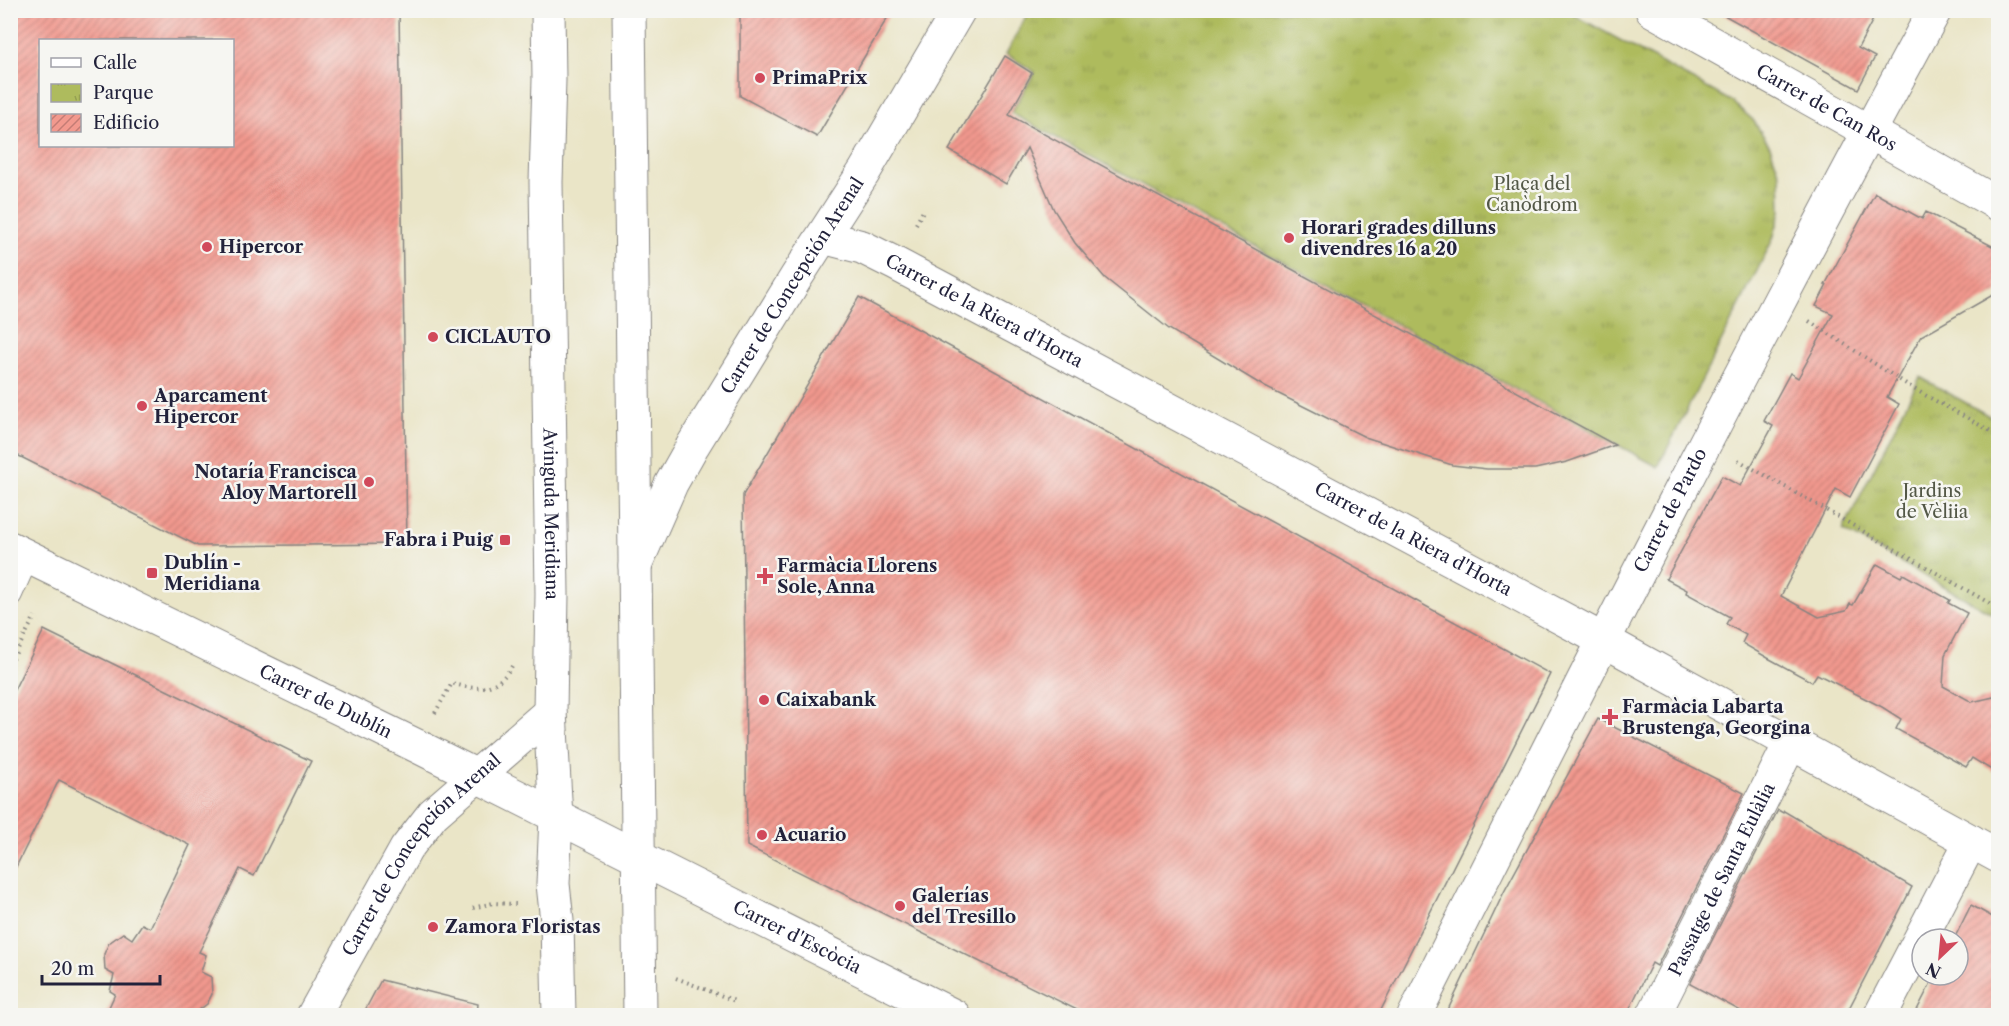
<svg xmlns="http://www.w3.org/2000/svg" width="2009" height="1026" viewBox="0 0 2009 1026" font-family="'Libre Caslon Text',serif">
<defs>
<pattern id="park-tufts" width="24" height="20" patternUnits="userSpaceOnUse" patternTransform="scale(1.5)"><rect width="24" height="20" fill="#aebb5d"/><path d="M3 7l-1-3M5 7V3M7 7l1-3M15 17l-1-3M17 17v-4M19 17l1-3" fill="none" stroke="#95a052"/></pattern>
<pattern id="building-hatch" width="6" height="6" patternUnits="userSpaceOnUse" patternTransform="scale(1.5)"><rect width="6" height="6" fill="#f2998e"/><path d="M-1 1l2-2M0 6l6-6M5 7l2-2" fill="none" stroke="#c47c75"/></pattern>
</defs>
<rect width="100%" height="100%" fill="#f6f6f2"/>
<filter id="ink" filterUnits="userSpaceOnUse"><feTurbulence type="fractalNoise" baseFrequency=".0167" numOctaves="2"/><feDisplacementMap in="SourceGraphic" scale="12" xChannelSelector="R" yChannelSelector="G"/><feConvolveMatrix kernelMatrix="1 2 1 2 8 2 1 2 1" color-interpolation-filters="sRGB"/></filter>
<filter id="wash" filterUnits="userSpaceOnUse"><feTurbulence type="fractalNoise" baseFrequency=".008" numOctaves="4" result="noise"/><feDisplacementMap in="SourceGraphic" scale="24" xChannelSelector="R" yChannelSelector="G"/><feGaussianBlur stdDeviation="1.35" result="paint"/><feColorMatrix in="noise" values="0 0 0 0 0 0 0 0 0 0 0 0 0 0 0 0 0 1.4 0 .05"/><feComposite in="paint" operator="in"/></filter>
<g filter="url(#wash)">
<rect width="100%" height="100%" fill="#eae5c7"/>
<g fill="url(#park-tufts)" stroke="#686e4c" stroke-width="1.5">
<polygon points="1029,11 1567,11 1731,101 1753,120 1770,146 1780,175 1781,211 1773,239 1658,467 1011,113 1035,72 1006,54"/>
<polygon points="1920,377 1998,421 1998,617 1843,530"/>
</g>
<g id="blocks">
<g fill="url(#building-hatch)" fill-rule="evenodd">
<path d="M 10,10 L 399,10 L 407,544 L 198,546 L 13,453 ZM 40,40 L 232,40 L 232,146 L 40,146 Z"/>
<polygon points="740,10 892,10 817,137 740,96"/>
<polygon points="1715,10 1878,10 1858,48 1875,57 1858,89"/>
<polygon points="1005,56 1032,73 1009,115 1615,445 1567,462 1535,469 1487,469 1452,465 1365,437 1265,387 1169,329 1105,278 1075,243 1054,210 1027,148 1006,184 949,150"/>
<polygon points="1875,193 1922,219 1926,212 1998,249 1998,292 1921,336 1887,397 1899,404 1850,497 1836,489 1781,596 1819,617 1846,611 1850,604 1853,605 1877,564 1901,577 1903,574 1950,600 1948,603 1967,613 1945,655 1943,686 1972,702 1998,696 1998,774 1972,758 1966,767 1896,729 1901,719 1882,707 1817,674 1812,682 1768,658 1742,643 1746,635 1726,624 1730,617 1686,593 1687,590 1666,579 1722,476 1740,486 1773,426 1764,421 1790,373 1798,378 1833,314 1816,306 1827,285 1825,285"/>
<polygon points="859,297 1550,674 1378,1016 1089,1016 747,846 743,495"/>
<polygon points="44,630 311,761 254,876 240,869 199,952 206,955 201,972 211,977 212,994 207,1004 191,1016 105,1016 115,994 110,991 114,975 105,970 104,954 109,943 123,933 132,939 142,924 150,928 190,845 59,780 10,879 10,698"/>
<polygon points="1598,719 1744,793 1657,966 1652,963 1626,1016 1445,1016 1504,892"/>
<polygon points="1778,810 1783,813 1784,811 1912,887 1845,1016 1750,1016 1690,984"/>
<polygon points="1971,905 1998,920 1998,1016 1914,1016 1935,975 1958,975 1958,939 1954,939"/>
<polygon points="381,980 478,1004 477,1016 362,1016"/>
</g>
</g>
</g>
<g filter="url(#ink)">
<use href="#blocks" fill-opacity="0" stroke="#868481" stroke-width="1.5"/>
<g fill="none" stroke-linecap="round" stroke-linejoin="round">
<defs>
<polyline id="lane" points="10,594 27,556"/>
<g id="street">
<path id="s1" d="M 1652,10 L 1998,204"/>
<path id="s2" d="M 823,237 L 862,247 L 894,263 L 1603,640 L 1998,856"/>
<path id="s3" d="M 635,566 L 671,484 L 693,445 L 797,276 L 864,172 L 959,10"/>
<path id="s4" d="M 313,1016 L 406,849 L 433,814 L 550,712"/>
<path id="s5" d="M 1414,1016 C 1583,679 1754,342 1935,10"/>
<path id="s6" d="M 1653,1016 L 1791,742"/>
<polyline points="1880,1016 1971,841"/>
</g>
<g id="secondary">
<path id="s7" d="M 10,548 L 419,747 L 954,1016"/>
</g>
<g id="primary">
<path id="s8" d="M 548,10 L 549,80 L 546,182 L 552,594 L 550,712 L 556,817 L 553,884 L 557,921 L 559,1016"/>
<polyline points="629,10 640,1016"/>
</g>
</defs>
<use href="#lane" stroke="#868481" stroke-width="26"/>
<use href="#street" stroke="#868481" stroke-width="35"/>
<use href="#secondary" stroke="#868481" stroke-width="35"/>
<use href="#primary" stroke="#868481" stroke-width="35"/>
<g stroke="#868481" stroke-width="4" stroke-dasharray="1.5 4.5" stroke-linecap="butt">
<polyline points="916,224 923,211"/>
<polyline points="1809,321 1914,389 1998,435"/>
<polyline points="1738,460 1998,608"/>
<polyline points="10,664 35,616"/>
<path d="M 435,713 L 452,683 C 477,692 499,690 513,664"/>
<polyline points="473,908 493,903 517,904"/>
<polyline points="676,978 735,1001"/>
</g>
<use href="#lane" stroke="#fff" stroke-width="24"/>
<use href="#street" stroke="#fff" stroke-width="33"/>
<use href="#secondary" stroke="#fff" stroke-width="33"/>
<use href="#primary" stroke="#fff" stroke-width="33"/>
</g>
</g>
<g fill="#d1495b" stroke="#f6f6f2" stroke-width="2">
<circle cx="760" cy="78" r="6"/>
<circle cx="1289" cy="238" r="6"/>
<circle cx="207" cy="247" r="6"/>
<circle cx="433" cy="337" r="6"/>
<circle cx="142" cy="406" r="6"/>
<circle cx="369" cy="482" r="6"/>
<rect x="499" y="534" width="12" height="12" rx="3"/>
<rect x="146" y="567" width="12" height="12" rx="3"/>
<path d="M762 567h6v6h6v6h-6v6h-6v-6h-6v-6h6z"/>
<circle cx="764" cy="700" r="6"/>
<path d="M1607 708h6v6h6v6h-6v6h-6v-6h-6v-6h6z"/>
<circle cx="762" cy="835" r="6"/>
<circle cx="900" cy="906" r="6"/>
<circle cx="433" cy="927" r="6"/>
</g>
<g text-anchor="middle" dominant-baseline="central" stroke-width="5" stroke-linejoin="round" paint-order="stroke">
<g font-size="18" font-weight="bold" fill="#22223b" stroke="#f6f6f2" text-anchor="start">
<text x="772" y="78">PrimaPrix</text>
<text x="1301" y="228">Horari grades dilluns<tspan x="1301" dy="21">divendres 16 a 20</tspan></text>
<text x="219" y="247">Hipercor</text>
<text x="445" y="337">CICLAUTO</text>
<text x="154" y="396">Aparcament<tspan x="154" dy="21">Hipercor</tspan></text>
<text x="357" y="472" text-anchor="end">Notaría Francisca<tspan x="357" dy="21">Aloy Martorell</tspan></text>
<text x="493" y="540" text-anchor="end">Fabra i Puig</text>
<text x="164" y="563">Dublín -<tspan x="164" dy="21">Meridiana</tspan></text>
<text x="777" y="566">Farmàcia Llorens<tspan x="777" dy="21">Sole, Anna</tspan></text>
<text x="776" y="700">Caixabank</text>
<text x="1622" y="707">Farmàcia Labarta<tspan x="1622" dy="21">Brustenga, Georgina</tspan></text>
<text x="774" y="835">Acuario</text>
<text x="912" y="896">Galerías<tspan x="912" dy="21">del Tresillo</tspan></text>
<text x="445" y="927">Zamora Floristas</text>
</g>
<g font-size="18" fill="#22223b" stroke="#f6f6f2">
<text stroke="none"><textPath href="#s1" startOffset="200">Carrer de Can Ros</textPath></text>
<text stroke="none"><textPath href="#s3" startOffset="322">Carrer de Concepción Arenal</textPath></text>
<text stroke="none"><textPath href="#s2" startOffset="178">Carrer de la Riera d'Horta</textPath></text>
<text stroke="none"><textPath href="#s5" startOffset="567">Carrer de Pardo</textPath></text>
<text stroke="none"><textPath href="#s8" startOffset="504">Avinguda Meridiana</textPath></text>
<text stroke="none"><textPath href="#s2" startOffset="664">Carrer de la Riera d'Horta</textPath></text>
<text stroke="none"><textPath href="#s7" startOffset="351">Carrer de Dublín</textPath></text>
<text stroke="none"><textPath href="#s4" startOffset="196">Carrer de Concepción Arenal</textPath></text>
<text stroke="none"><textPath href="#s6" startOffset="153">Passatge de Santa Eulàlia</textPath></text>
<text stroke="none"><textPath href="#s7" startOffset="878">Carrer d'Escòcia</textPath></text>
</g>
<g font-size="18" fill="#535847" stroke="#f6f6f2">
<text x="1532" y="184">Plaça del<tspan x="1532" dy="21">Canòdrom</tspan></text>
<text x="1932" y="491">Jardins<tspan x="1932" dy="21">de Vèliia</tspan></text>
</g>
</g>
<rect width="2009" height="1026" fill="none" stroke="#f6f6f2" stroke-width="36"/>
<rect x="39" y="39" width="195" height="108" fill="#f6f6f2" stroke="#a1a1a9" stroke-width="1.5"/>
<rect x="51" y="58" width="30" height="9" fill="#ffffff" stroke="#a1a1a9" stroke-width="1.5"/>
<text x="93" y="69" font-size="18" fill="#22223b">Calle</text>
<rect x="51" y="84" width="30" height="18" fill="url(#park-tufts)" stroke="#a1a1a9" stroke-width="1.5"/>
<text x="93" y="99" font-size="18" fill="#22223b">Parque</text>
<rect x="51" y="114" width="30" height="18" fill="url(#building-hatch)" stroke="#a1a1a9" stroke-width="1.5"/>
<text x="93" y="129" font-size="18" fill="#22223b">Edificio</text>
<g transform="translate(1940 957) rotate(206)"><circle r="28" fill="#f6f6f2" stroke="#a1a1a9" stroke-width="1.5"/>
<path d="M0-4.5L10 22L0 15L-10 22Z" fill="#d1495b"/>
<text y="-9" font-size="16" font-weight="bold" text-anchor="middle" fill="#22223b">N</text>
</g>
<path d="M42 975v9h118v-9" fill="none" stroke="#22223b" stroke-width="3"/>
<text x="51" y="975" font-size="18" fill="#22223b" stroke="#f6f6f2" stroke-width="4.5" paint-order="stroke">20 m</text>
</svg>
